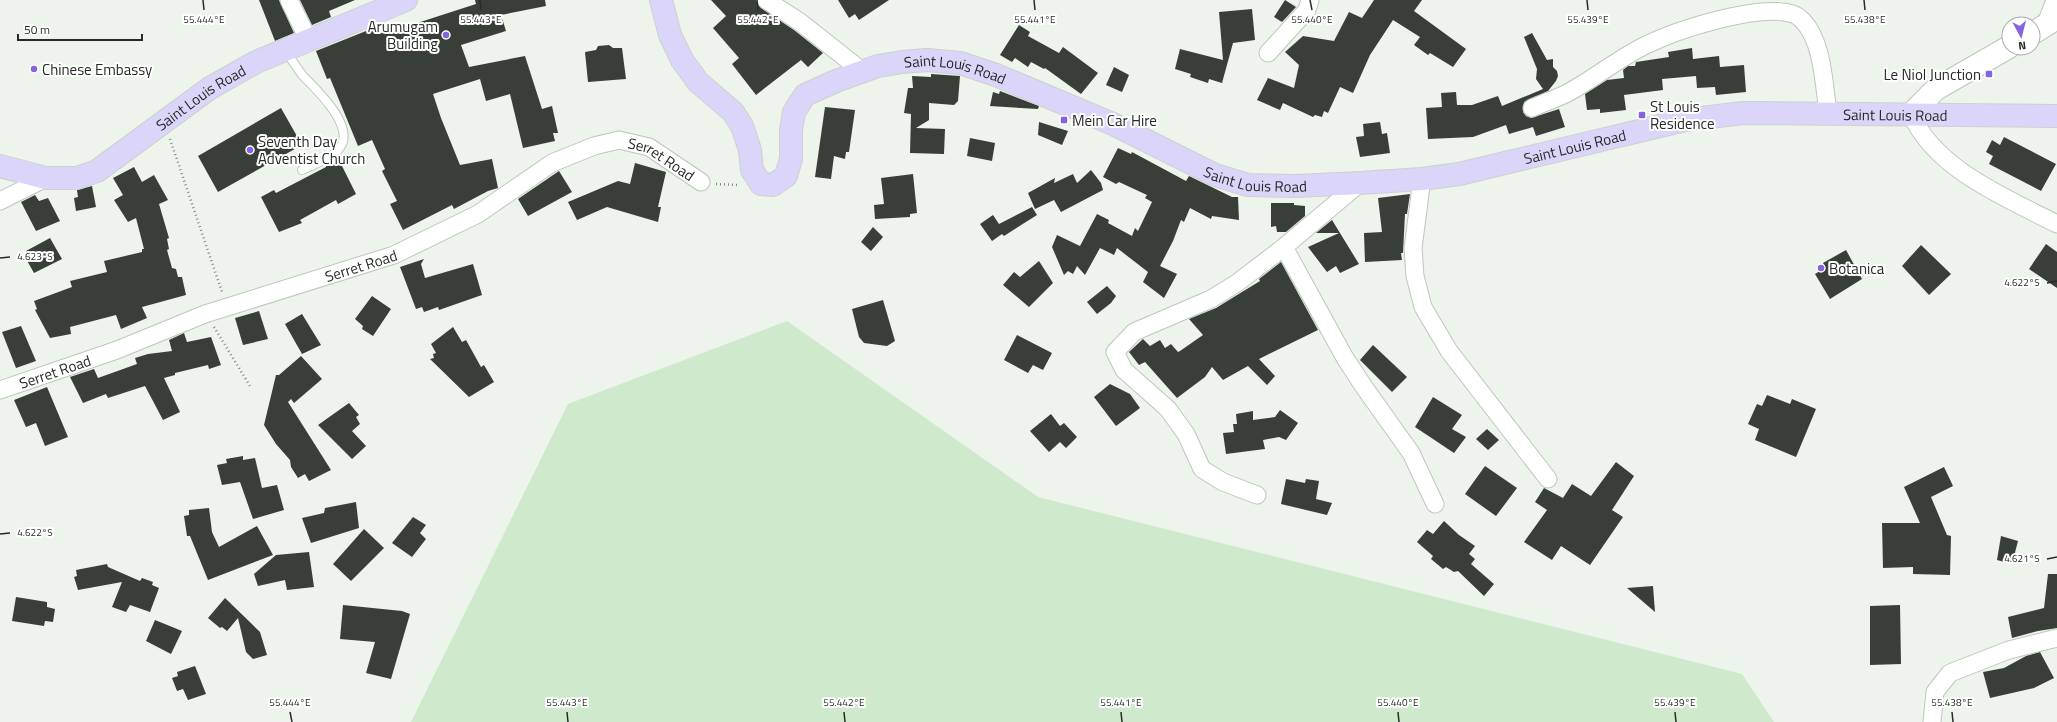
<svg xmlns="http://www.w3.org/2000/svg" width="2057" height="722" viewBox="0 0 2057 722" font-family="'Titillium Web',sans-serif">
<rect width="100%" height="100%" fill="#ecf4eb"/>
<polygon fill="#cfe9cd" points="787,321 1038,497 1742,674 1774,722 411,722 568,404"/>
<g fill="#383f38">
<polygon points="259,0 279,0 294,33 275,41"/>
<polygon points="300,0 355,0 329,11 331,17 312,25"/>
<polygon points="475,0 545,0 546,6 501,15 506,31 461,45 469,67 525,56 542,109 552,106 558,133 553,133 555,141 523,148 510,94 486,101 480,79 433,94 441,118 460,165 492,159 498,188 488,191 454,209 452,205 403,230 390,204 397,201 382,171 385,169 372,140 358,146 330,78 327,79 316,51 376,27 379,34 396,27 410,23 411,25 476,4"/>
<polygon points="711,0 756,0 761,8 794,30 823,53 808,67 801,60 756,95 732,64 739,58 713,28 726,16"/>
<polygon points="838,0 889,0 859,20 855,14 849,18"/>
<polygon points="1285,0 1296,7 1282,22 1274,17"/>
<polygon points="1374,0 1422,0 1414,11 1466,49 1453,67 1430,53 1428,55 1414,45 1420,37 1393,20 1370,55 1353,93 1340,87 1328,113 1324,111 1322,117 1315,115 1313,117 1283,103 1280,110 1257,100 1268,78 1294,88 1299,65 1285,52 1303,36 1334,41 1349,12 1362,18"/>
<polygon points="1252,9 1255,40 1233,43 1222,83 1209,79 1208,83 1190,77 1191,74 1175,69 1180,49 1223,60 1219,12"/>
<polygon points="1019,25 1030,32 1028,36 1059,53 1063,47 1098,73 1081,94 1045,68 1044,69 1031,62 1028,67 1015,58 1012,62 1000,55"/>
<polygon points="1532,33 1547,60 1553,59 1553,67 1557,71 1558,76 1556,81 1548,91 1524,102 1523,112 1526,116 1531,118 1559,109 1565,127 1536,136 1533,127 1509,134 1506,125 1473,137 1428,139 1426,108 1442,107 1441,93 1456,92 1457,105 1472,105 1498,96 1502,106 1543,89 1536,79 1537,69 1524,37"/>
<polygon points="609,45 613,48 622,48 626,79 588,82 585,52 596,50 598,46"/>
<polygon points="1692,48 1693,59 1719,56 1720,67 1744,65 1746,92 1716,95 1715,87 1697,88 1696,76 1662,79 1663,90 1624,95 1626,110 1600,113 1600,109 1587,110 1585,94 1607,80 1624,78 1623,70 1628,66 1635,66 1636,62 1669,57 1668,52"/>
<polygon points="1114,67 1129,75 1122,92 1106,85"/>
<polygon points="931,74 960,76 958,101 954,105 929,103 929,120 916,128 945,129 944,154 910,153 911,114 904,113 908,88 913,88 912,76 931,77"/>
<polygon points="1000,91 1039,106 1038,109 990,106 993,92 999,94"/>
<polygon points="825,107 855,110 849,152 846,152 845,159 834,156 831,179 815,177"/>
<polygon points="281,108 302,145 218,192 198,156"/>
<polygon points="1039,122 1068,131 1062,145 1038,135"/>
<polygon points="1380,122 1382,134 1387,133 1390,153 1360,157 1356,137 1364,136 1363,124"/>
<polygon points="2004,137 2056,164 2041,191 1989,164 1993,156 1986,152 1992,140 2000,145"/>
<polygon points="970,138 995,143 992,161 967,156"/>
<polygon points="1118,148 1131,154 1132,152 1186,181 1189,176 1232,197 1238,197 1239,220 1212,216 1211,219 1190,208 1184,222 1181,220 1173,241 1160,266 1177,274 1164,298 1143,282 1148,272 1117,248 1114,255 1100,248 1085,275 1077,266 1073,274 1068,271 1064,275 1052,247 1057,235 1080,246 1097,214 1109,220 1108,223 1132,236 1135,228 1138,231 1152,202 1145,198 1147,195 1119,182 1116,184 1103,177"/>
<polygon points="338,158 356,194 338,204 336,200 300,220 302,223 279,232 261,197 274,190 276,193 326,167 326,165"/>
<polygon points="635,163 666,172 658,207 661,207 658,222 607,207 577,220 568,202 618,181 630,184"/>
<polygon points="134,167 142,182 154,175 168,200 159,204 169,238 167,239 169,249 167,250 172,268 176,269 178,277 182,277 186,295 142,307 147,318 121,329 116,315 70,327 71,334 50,338 35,310 37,309 34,301 72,287 70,281 107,272 104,261 142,252 142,249 144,249 136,218 128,222 114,200 123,195 113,178"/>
<polygon points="1091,170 1101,183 1103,190 1061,212 1054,200 1035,209 1028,193 1055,178 1054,183 1073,174 1077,183"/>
<polygon points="559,171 572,192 528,216 518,199"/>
<polygon points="913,174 917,213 910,214 910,217 875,219 874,205 884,204 881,178"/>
<polygon points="92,186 96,207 76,211 74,198 78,197 77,190"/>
<polygon points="1410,194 1407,214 1405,214 1403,253 1401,253 1402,260 1365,262 1364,233 1382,232 1378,198"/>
<polygon points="35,195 39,201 48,198 60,221 36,231 21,202"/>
<polygon points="1271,203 1294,203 1294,205 1305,206 1305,216 1286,232 1277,232 1276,226 1271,227"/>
<polygon points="1032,207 1037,215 1004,236 1002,234 992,241 980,224 993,215 999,224"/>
<polygon points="1332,220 1359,264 1340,273 1336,266 1327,272 1308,247 1339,233 1316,233"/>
<polygon points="873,227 883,237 871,251 861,242"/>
<polygon points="50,238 62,259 34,273 25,257 27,255 26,251"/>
<polygon points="2046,244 2057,252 2057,288 2029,269"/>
<polygon points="1921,245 1951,274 1929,295 1902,266"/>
<polygon points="1846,250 1862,279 1830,299 1815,274 1825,268 1823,263"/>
<polygon points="424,259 421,264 425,278 473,264 482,295 439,310 438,307 424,312 422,307 416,309 400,267"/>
<polygon points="1039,261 1053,283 1029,307 1003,285 1014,272 1020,277"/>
<polygon points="1281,262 1318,330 1259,359 1275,376 1267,385 1248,366 1223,380 1212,367 1205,377 1177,398 1145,362 1139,365 1129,352 1143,339 1150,346 1160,340 1165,348 1171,344 1178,352 1180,351 1203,335 1189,319 1216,308 1242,292 1260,281 1259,279"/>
<polygon points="1107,286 1116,296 1111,303 1097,314 1087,302"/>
<polygon points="372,296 391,309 373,336 362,329 363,326 355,319"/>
<polygon points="883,300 895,341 887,346 864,343 859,337 852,309"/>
<polygon points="259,311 268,339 243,345 235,318"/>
<polygon points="302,314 321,345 302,354 285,324"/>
<polygon points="21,326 36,361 16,368 2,332"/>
<polygon points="453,327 462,342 466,340 481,367 484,365 494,382 469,397 430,359 434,358 433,354 436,353 431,344"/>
<polygon points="184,333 187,342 211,337 221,365 209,369 208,365 175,373 175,375 164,378 180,412 163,420 145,386 108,398 106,394 83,403 70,377 94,369 98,378 137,364 135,358 148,354 172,351 169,340"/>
<polygon points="1017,335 1052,353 1043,370 1033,365 1028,373 1004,360"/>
<polygon points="1373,345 1407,377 1392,392 1360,360"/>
<polygon points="301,356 322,379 294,403 291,399 288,402 331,470 309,481 305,474 298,478 291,467 290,460 276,444 264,425 276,375 279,375"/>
<polygon points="1110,384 1130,394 1140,408 1116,426 1094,397"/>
<polygon points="47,387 68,437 45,446 36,423 26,427 14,400"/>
<polygon points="1767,395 1790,404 1792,399 1816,409 1796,457 1755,440 1759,429 1748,424 1757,404 1762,406"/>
<polygon points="1433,397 1462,415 1452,429 1466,437 1454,453 1415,427"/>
<polygon points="349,403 359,415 356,417 360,424 352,431 366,446 352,459 318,425"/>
<polygon points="1280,410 1298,423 1286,440 1279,437 1263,440 1265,449 1226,454 1223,433 1234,432 1233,424 1237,424 1236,414 1253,411 1253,420 1275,417"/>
<polygon points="1051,414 1060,426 1064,423 1077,437 1066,448 1060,442 1049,452 1030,431"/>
<polygon points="1487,429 1499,440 1488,450 1476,439"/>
<polygon points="243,456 243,460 255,458 262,488 277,485 284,510 253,519 240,482 222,485 217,465 227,463 226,459"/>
<polygon points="1616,462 1634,476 1612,510 1623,517 1590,565 1561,546 1552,560 1524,542 1547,510 1535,502 1544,488 1563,498 1572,484 1591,496"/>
<polygon points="1485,466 1517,488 1496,516 1465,494"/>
<polygon points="1944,467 1953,486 1931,497 1947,535 1951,536 1950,575 1913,574 1913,567 1883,568 1882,523 1920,523 1904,487"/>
<polygon points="1286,479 1305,483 1306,479 1319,481 1316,499 1332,503 1327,515 1281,504"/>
<polygon points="356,502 359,528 311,543 302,518 324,513 325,508"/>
<polygon points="209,508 212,532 219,547 257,526 273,555 208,580 190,536 187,536 184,516 189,515 189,510"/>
<polygon points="413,517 426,525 420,533 426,539 412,557 392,543"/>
<polygon points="1444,521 1459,535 1475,546 1469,554 1475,559 1471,564 1494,584 1484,596 1458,571 1454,572 1446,567 1443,569 1431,559 1433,556 1417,542 1427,530 1433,534"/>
<polygon points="364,529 384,548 351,581 333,564"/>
<polygon points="2001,536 2018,541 2012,564 1997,560"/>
<polygon points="309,552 314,587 287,590 285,580 258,586 254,574 276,555"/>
<polygon points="107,564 108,567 140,581 142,578 153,582 152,585 159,588 150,612 130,605 126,612 112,607 122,582 78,590 74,577 77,576 76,570"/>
<polygon points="2048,574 2057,574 2057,628 2038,631 2012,638 2008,617 2044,608"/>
<polygon points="1653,586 1655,612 1627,588"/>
<polygon points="16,597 47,602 47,607 55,609 53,622 45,621 44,626 12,621"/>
<polygon points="225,598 260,632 267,655 253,659 246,652 238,618 227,631 222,627 220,628 208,618"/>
<polygon points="343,605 402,611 410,614 391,679 366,673 375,642 340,639"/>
<polygon points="1900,605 1901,664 1870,665 1870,606"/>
<polygon points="155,620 182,631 171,654 146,641"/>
<polygon points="2040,652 2054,678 2034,688 1990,698 1983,672 2004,668 2026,656"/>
<polygon points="195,666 206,694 188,700 183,689 177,691 172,678 178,676 177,672"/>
</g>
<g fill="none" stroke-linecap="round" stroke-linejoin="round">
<defs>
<path id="service" d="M 285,50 C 291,59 297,68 303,76 C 316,89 354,125 341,146 C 334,158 315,164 302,170"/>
<g id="minor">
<polyline points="289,0 308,39"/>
<polyline points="766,0 800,22 862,71"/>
<polyline points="1268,53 1307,10 1310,0"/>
<path d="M 1532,108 C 1545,102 1559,98 1571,91 C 1596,77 1618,59 1644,46 C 1676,30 1759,3 1793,14 C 1796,15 1800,18 1803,21 C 1823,42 1824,85 1828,113"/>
<path d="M 1911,114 C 1935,169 2006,198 2057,224"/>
<polyline points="1422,179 1413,248 1415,276 1423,307 1449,351 1548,479"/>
<polyline points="0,201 46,178"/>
<polyline points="1284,247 1345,358 1364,387 1411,453 1435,504"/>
<path id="s1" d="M 0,390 L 117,350 L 205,314 L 394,255 L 478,214 L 552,163 L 594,146 L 619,140 L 649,147 L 701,182"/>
<polyline points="1257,495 1223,482 1202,469 1186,434 1168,409 1124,370 1115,352 1134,332 1211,299 1237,283 1284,247 1360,183"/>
<polyline points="1932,722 1935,692 1950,673 2009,650 2057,638"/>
</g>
<g id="secondary">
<polyline points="2033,33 2049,23 2057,2"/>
<polyline points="1911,114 1936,89 2009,47"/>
</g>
<g id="primary">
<path id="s2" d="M 661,0 L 670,35 L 682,60 L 698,82 L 733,112 L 742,126 L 750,150 L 752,170 L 761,184 L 773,185 L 786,176 L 791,159 L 791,130 L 794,112 L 805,95 L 836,81 L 878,66 L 902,62 L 927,60 L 960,63 L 996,75 L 1113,124 L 1215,175 L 1248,185 L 1295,186 L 1360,183 L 1422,179 L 1459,174 L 1685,120 L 1743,113 L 2057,116"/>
<path id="s3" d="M 0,166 L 46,178 L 77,178 L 97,171 L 210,88 L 256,62 L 406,0"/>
</g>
</defs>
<use href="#service" stroke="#bec6bd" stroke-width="10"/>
<use href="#minor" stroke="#bec6bd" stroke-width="19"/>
<use href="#secondary" stroke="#bec6bd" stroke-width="24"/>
<use href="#primary" stroke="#cfd0cf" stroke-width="24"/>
<g stroke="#848a84" stroke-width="2.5" stroke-dasharray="1 3" stroke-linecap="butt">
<polyline points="170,139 222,292"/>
<polyline points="716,184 738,185"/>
<polyline points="214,327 250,386"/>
</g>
<use href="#service" stroke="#fff" stroke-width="8"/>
<use href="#minor" stroke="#fff" stroke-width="17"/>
<use href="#secondary" stroke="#fff" stroke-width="22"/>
<use href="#primary" stroke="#dcd5fa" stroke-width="22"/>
</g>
<path fill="none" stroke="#272a27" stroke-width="1.5" d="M 203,0 L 204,10M 480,0 L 481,10M 757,0 L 758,10M 1034,0 L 1035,10M 1310,0 L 1312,10M 1587,0 L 1588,10M 1864,0 L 1865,10M 0,258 L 10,257M 2047,283 L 2057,281M 0,534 L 10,533M 2047,559 L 2057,557M 290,712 L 292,722M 567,712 L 568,722M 844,712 L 845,722M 1121,712 L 1122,722M 1398,712 L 1399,722M 1675,712 L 1676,722M 1952,712 L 1953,722"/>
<g fill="#8564df" stroke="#fff" stroke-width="1.5">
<circle cx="446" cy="35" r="4"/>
<circle cx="34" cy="69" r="4"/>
<rect x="1985" y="70" width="8" height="8" rx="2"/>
<rect x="1638" y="111" width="8" height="8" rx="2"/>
<rect x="1060" y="116" width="8" height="8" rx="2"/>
<circle cx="250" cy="150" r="4"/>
<circle cx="1821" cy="268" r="4"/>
</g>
<g text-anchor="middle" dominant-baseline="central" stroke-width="4" stroke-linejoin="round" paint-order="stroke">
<g font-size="15" fill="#272a27" stroke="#fff" text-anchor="start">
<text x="438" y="26" text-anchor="end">Arumugam<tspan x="438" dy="17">Building</tspan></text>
<text x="42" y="69">Chinese Embassy</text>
<text x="1981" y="74" text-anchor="end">Le Niol Junction</text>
<text x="1650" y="106">St Louis<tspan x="1650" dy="17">Residence</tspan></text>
<text x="1072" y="120">Mein Car Hire</text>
<text x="258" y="141">Seventh Day<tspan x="258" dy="17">Adventist Church</tspan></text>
<text x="1829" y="268">Botanica</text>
</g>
<g font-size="15" fill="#272a27" stroke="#fff">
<text stroke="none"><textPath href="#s2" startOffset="486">Saint Louis Road</textPath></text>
<text stroke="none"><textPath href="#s3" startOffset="227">Saint Louis Road</textPath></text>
<text stroke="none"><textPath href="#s2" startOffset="1458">Saint Louis Road</textPath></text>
<text stroke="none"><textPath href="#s2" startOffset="1134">Saint Louis Road</textPath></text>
<text stroke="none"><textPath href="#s1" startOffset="718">Serret Road</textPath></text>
<text stroke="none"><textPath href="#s2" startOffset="810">Saint Louis Road</textPath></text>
<text stroke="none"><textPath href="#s1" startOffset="382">Serret Road</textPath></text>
<text stroke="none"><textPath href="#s1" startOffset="58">Serret Road</textPath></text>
</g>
</g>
<g font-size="10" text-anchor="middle" fill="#272a27" stroke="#fff" stroke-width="4" stroke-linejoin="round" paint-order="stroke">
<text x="204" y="23">55.444°E</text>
<text x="481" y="23">55.443°E</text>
<text x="758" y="23">55.442°E</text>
<text x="1035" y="23">55.441°E</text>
<text x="1312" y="23">55.440°E</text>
<text x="1588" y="23">55.439°E</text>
<text x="1865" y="23">55.438°E</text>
<text x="35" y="260">4.623°S</text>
<text x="2022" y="286">4.622°S</text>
<text x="35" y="536">4.622°S</text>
<text x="2022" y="562">4.621°S</text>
<text x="290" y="706">55.444°E</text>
<text x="567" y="706">55.443°E</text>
<text x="844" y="706">55.442°E</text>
<text x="1121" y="706">55.441°E</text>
<text x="1398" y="706">55.440°E</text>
<text x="1675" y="706">55.439°E</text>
<text x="1952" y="706">55.438°E</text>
</g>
<g transform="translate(2021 36) rotate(173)"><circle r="19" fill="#ffffff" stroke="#a9aaa9"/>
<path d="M0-3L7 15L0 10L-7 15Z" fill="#8564df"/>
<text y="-6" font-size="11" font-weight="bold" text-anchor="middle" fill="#272a27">N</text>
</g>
<path d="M18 34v6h124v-6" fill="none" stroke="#272a27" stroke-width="2"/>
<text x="24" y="34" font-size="12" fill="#272a27" stroke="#ffffff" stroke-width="3" paint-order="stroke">50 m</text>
</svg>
